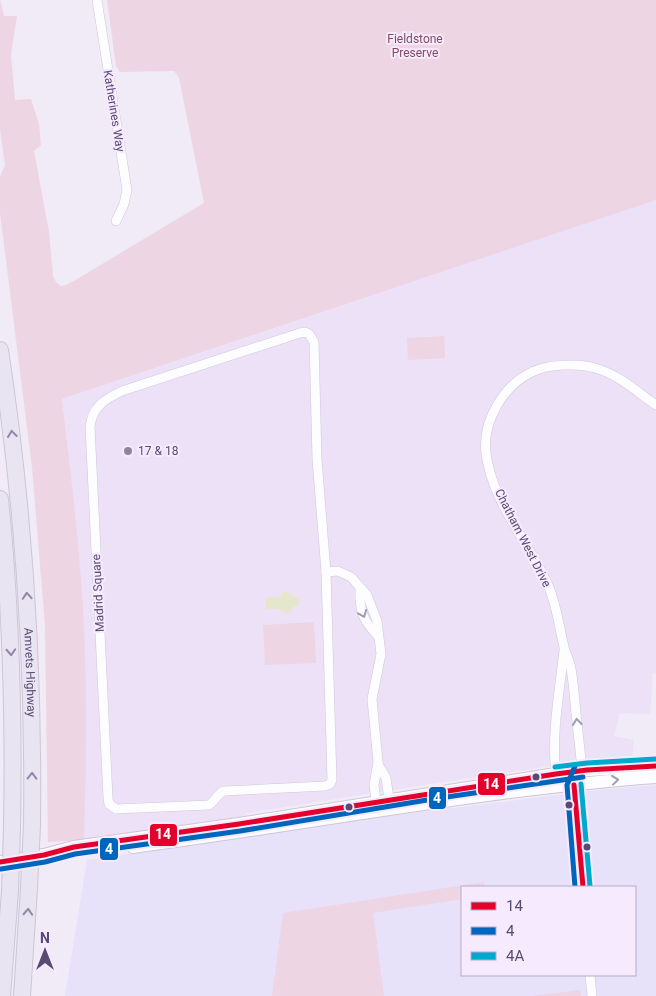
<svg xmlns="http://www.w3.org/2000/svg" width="656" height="996" viewBox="0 0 656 996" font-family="Roboto,sans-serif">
<rect width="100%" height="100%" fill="#f1eaf7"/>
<polygon fill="#ede1f8" points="656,199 656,673 653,673 650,714 620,713 614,736 634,740 632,760 544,767 424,785 246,813 247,817 84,840 86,716 85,648 76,525 62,399"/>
<path fill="#e8e1fa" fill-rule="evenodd" d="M 656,785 L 656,996 L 65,996 L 87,860 L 397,815 L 598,790 ZM 462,887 L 635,887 L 635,975 L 462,975 Z"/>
<g fill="#edd5e4">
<path d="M 0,0 L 4,16 L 17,16 L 11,54 L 15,100 L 31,99 L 39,124 L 41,145 L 34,151 L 49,232 L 53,276 L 56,282 L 61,286 L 66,285 L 79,278 L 204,203 L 179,78 L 174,71 L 120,72 L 116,66 L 107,0 L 656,0 L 656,200 L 62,399 C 72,482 82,566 85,650 C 87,713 86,777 84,840 L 48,842 L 45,626 L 32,467 L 0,213 L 0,177 L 5,165 L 0,130 Z"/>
<polygon points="444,336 445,358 408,360 407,338"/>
<polygon points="314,622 316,663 265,665 263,625"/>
<polygon points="484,882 485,887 462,887 462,899 373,913 384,996 272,996 283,913"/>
<polygon points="580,990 581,996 531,996"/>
</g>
<path fill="#e6e6cc" d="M 285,591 C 288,592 295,597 299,599 L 299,605 L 293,607 L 291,611 L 287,613 L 282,612 L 280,609 L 266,609 L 266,598 L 279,597 Z"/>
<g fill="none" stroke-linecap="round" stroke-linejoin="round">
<defs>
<g id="street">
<polyline points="97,0 127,190 124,204 116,221"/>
<path d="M 305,332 L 309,334 L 314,342 L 317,459 L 326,572 L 332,780 L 330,784 L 325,786 L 224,791 C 217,794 215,801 209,805 L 116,809 L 109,804 L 108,798 L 90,427 C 92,407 105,399 122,391 L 300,333 Z"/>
<polyline points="326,572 338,571 351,577 367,595 377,621 381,654 372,699 378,762 374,785 377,807"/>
<path d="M 360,589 C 359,610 363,621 378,636"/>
<path d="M 564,650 C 560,690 551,733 556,774 L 574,785"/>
<polyline points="378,764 386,778 390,806"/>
<path d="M 580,774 L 582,770 C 580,748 577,725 575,703 C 574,691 573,680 571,669 C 570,661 566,655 564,647 C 559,626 557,606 548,585 C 528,541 492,502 486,453 C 482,421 504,385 532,372 C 548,364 578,363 595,368 C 618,374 637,392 656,405"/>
<polyline points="574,785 583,887"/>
<polyline points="590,975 592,996"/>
</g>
<g id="secondary">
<path d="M 133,847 C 307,824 481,790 656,777"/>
<polyline points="0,862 44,855 74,847 239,824 556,774 587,770 656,766"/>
</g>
<g id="highway">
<path id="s1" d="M 0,350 C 24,508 34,665 32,825"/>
<path d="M 0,499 C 11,608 14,718 12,828"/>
<polyline points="2,996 10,891"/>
<polyline points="22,996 29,888"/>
</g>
</defs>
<use href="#street" stroke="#cec8d8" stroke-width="10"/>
<use href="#secondary" stroke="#cdc6d8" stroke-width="14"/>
<use href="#highway" stroke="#ccc6d5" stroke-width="18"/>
<use href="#street" stroke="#fdfcfe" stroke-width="9"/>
<use href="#secondary" stroke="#fdfcfe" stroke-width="12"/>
<use href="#highway" stroke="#e8e4f1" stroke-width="16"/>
<defs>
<g id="highway-bridge">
<polyline points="29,888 32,825"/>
<polyline points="10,891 12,828"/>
</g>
</defs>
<use href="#highway-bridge" stroke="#ccc6d5" stroke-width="18" stroke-linecap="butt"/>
<use href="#highway-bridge" stroke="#e8e4f1" stroke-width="16"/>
<defs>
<g id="bus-1">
<polyline points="574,785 583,887"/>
<polyline points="0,862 44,855 74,847 239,824 556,774 587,770 656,766"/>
</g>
<g id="bus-2">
<polyline points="575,766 567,785 575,887"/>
<polyline points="1,869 45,862 75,854 240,831 433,799 583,777"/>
</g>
<g id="bus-3">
<polyline points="555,767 587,763 656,759"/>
<polyline points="581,784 590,886"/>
</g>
</defs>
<use href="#bus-1" stroke="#f6ebfe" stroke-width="9"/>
<use href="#bus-2" stroke="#f6ebfe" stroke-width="9"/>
<use href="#bus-3" stroke="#f6ebfe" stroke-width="9"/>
<use href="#bus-1" stroke="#e4002b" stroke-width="5"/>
<use href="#bus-2" stroke="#0065bd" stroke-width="5"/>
<use href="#bus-3" stroke="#00a9ce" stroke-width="5"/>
</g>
<defs><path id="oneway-chevron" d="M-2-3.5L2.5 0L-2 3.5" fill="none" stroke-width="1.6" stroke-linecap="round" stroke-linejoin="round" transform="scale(1.25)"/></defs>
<g stroke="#9188a6">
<use href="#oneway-chevron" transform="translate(12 434) rotate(-97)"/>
<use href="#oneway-chevron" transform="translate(27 596) rotate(-94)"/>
<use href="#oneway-chevron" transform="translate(11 652) rotate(87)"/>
<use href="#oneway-chevron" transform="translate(32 776) rotate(-89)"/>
<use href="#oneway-chevron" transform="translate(28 912) rotate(-87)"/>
</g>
<g stroke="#a29bb2">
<use href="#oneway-chevron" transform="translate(363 614) rotate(68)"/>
<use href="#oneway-chevron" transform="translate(577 722) rotate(-96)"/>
<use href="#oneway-chevron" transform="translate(615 780) rotate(-6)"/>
</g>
<circle fill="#8d83a2" stroke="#f6ebfe" stroke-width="2" cx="128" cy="451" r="5"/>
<g fill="#574b74" stroke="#f6ebfe" stroke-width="2">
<circle cx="536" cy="777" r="4.5"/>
<circle cx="569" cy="805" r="4.5"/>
<circle cx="349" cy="807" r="4.5"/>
<circle cx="587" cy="847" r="4.5"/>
</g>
<g text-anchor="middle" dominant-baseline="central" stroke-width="4" stroke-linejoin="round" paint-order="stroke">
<g font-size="12" fill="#85495f" stroke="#f6ebfe">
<text x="415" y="39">Fieldstone<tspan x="415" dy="14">Preserve</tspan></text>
</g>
<g font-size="12" fill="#574b74" stroke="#f6ebfe">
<text transform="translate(114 111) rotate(81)">Katherines Way</text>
<text transform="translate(523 538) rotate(63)">Chatham West Drive</text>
<text transform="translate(98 593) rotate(-93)">Madrid Square</text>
<text stroke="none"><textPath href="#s1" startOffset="324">Amvets Highway</textPath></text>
</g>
<g font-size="12" fill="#574b74" stroke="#f6ebfe" text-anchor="start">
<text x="138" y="451">17 &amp; 18</text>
</g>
</g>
<g stroke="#f6ebfe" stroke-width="2">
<rect x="477" y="772" width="29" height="24" rx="5" fill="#e4002b"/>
<rect x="428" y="786" width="19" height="24" rx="5" fill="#0065bd"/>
<rect x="149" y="823" width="29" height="24" rx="5" fill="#e4002b"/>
<rect x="99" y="837" width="20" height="24" rx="5" fill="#0065bd"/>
</g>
<g font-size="14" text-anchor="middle" font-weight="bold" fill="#fff">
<text x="491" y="789">14</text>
<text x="437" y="803">4</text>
<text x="163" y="839">14</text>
<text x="109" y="854">4</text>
</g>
<rect x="461" y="886" width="175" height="90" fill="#f6ebfe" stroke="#b6abc7"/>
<rect x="471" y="902" width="25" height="8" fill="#e4002b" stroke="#b6abc7"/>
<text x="506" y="911" font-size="15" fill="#574b74">14</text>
<rect x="471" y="927" width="25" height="8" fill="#0065bd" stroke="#b6abc7"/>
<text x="506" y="936" font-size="15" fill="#574b74">4</text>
<rect x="471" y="952" width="25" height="8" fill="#00a9ce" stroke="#b6abc7"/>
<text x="506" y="961" font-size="15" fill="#574b74">4A</text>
<g transform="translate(45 951)" stroke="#f6ebfe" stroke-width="4" paint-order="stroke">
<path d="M0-4L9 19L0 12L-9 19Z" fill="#574b74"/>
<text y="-8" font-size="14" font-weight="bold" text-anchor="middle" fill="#574b74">N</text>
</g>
</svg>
